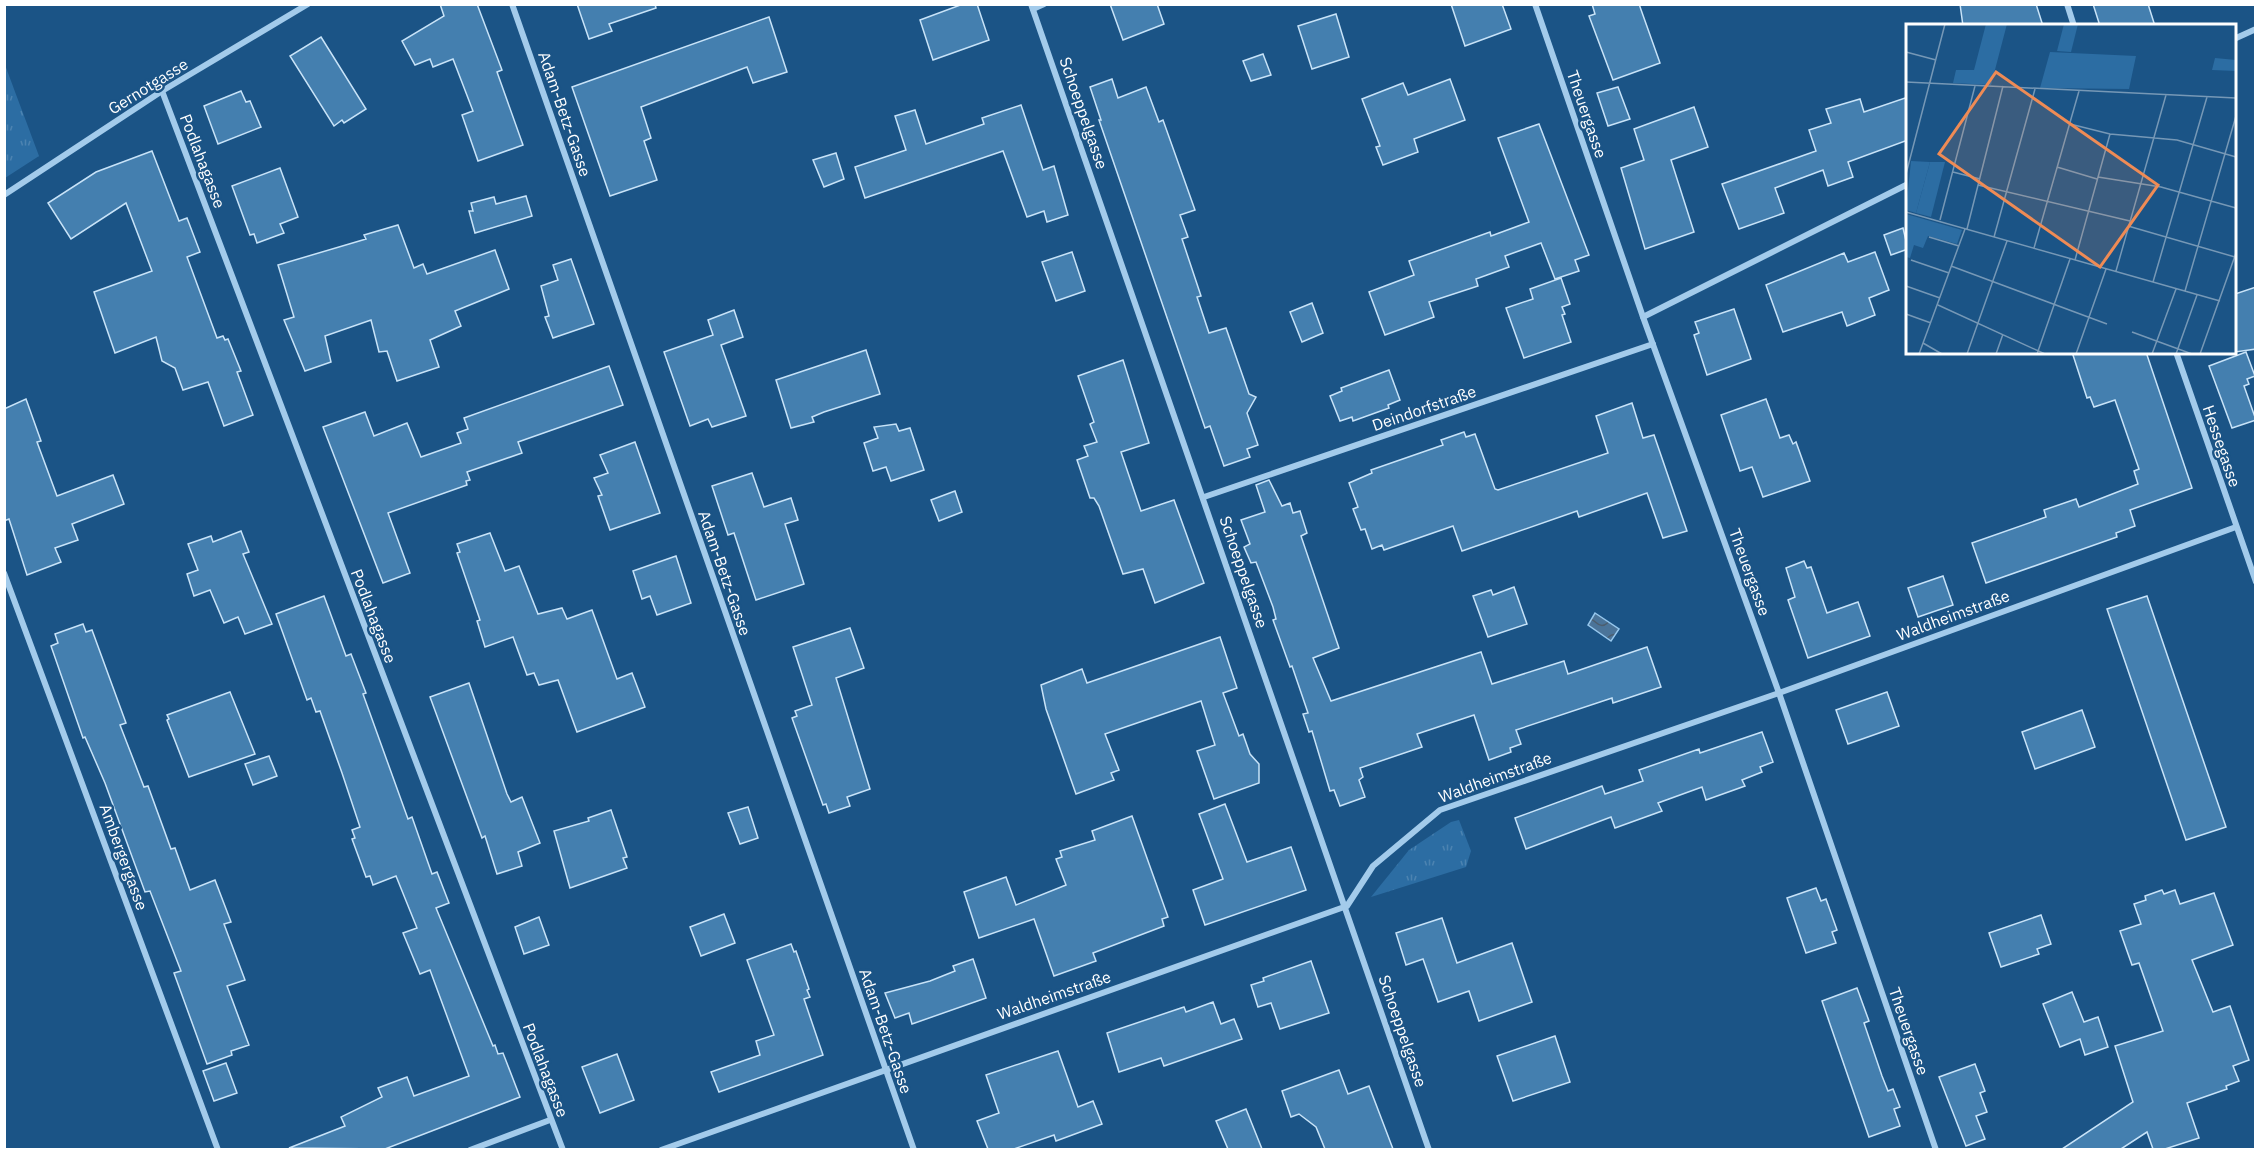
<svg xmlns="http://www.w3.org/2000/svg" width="2260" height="1154" viewBox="0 0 2260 1154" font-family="'IBM Plex Sans',sans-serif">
<defs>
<pattern id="grass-tufts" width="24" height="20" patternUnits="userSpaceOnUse" patternTransform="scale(1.5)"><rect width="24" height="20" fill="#2c6da3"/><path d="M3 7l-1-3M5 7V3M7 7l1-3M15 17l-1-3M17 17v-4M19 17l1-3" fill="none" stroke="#4c83b1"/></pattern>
<pattern id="water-waves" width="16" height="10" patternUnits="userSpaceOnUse" patternTransform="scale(1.5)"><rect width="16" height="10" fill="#4b7499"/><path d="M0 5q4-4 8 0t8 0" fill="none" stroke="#4c5e6f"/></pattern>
</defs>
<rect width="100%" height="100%" fill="#1b5486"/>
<g fill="url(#grass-tufts)">
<polygon points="5,65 39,156 5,178 4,178"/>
<polygon points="1459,820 1471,851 1466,867 1371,897 1409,850 1451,822"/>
</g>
<polygon fill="url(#water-waves)" stroke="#96c7ed" stroke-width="1.5" points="1595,613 1619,629 1611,641 1588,625"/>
<g fill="#447faf" stroke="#c8e3f8" stroke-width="1.5">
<polygon points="440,4 477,4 502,70 497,72 523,145 478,161 462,115 473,111 453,59 433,67 430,59 415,65 402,41 444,16"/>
<polygon points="577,4 655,4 656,8 609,24 612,31 589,39"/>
<polygon points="963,4 977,4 989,40 933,60 920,20"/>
<polygon points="1110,4 1157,4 1164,24 1123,40"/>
<polygon points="1451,4 1502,4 1511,29 1465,46"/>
<polygon points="1592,4 1639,4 1660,63 1613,80 1589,16 1595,14"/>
<polygon points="1960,4 2036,4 2043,26 1963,26"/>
<polygon points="2093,4 2148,4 2155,26 2100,26"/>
<polygon points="1336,14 1349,57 1312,69 1298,26"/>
<polygon points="769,17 787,72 753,83 747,67 641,107 651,138 644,141 657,180 610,196 572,87"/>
<polygon points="321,37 366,109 344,123 342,120 334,126 290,56"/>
<polygon points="1263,54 1271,75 1251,81 1243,61"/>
<polygon points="1112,79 1118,98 1146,87 1159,122 1163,120 1195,210 1180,215 1188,237 1182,239 1201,296 1197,297 1209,333 1226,328 1249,394 1256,397 1247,413 1258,445 1247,449 1250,457 1224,466 1210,426 1205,428 1099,120 1101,120 1090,87"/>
<polygon points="1450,79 1465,120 1414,139 1418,152 1383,165 1376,147 1380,146 1362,99 1403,83 1408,95"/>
<polygon points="1618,87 1630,119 1608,126 1597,93"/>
<polygon points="241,91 246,102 250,101 261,127 218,144 204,106"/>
<polygon points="1908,97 1908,140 1848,162 1853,177 1828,186 1823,170 1775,188 1784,213 1739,229 1722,184 1816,151 1809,130 1831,123 1826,109 1860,99 1864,112"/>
<polygon points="1021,105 1043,170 1054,166 1068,215 1047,222 1044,211 1027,217 1003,151 865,198 855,167 906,150 895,116 915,110 926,144 984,124 982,118"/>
<polygon points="1694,107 1708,147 1671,160 1694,232 1645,249 1621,168 1644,160 1634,129"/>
<polygon points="1539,124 1589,255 1575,260 1579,271 1555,279 1541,243 1505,256 1509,267 1476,279 1478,286 1429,302 1434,317 1385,335 1369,292 1414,275 1409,261 1490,232 1491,236 1529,222 1498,138"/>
<polygon points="152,151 179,221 187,218 200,252 187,257 217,338 223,336 225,340 228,339 241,371 237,372 253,415 224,426 208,382 183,390 175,368 162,361 156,337 115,353 94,292 152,271 126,203 71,239 48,203 96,172"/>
<polygon points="836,153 844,179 824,187 813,160"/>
<polygon points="280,168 298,217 280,224 284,233 257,243 254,234 250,235 232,186"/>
<polygon points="526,196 532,216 475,233 469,211 473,211 471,203 494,197 496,204"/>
<polygon points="398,225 414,268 423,264 427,274 495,250 509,289 455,311 461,326 430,340 439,367 397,381 387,351 379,352 371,320 325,336 331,362 305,371 284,320 294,317 278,265 366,239 364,235"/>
<polygon points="1903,228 1908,249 1891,255 1884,235"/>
<polygon points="1072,252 1085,291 1056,301 1042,262"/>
<polygon points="1875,252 1889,290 1869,298 1875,315 1847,326 1842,312 1783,332 1766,285 1844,253 1848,262"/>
<polygon points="571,259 594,324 553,338 545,317 549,316 541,286 558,280 553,265"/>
<polygon points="1561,278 1570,304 1562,307 1565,314 1562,315 1571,342 1524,358 1506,308 1533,299 1530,289"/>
<polygon points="2256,287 2256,349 2235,352 2235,294"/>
<polygon points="1312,303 1323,333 1302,342 1290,312"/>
<polygon points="1734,309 1751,359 1707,375 1694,335 1699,333 1695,322"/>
<polygon points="734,310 743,337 721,345 746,416 712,427 708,419 690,426 664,352 713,335 708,320"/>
<polygon points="866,350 880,394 824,412 812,417 814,422 791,428 776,380"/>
<polygon points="2072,352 2146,352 2192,488 2130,510 2135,526 2116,533 2117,537 1986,583 1972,543 2046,517 2044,510 2076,499 2079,507 2138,484 2134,471 2139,469 2115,400 2094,407 2090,397 2087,398"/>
<polygon points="2246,352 2255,376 2247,379 2249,384 2244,386 2256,420 2232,428 2209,366"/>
<polygon points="1123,360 1149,443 1121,452 1141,511 1174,500 1204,583 1155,603 1143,569 1123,574 1099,506 1094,498 1090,498 1077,460 1088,456 1084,446 1097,442 1090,424 1094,422 1078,376"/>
<polygon points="609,366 623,405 518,442 522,453 467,472 470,480 466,481 467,485 388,513 410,573 383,583 323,427 365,412 374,436 407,423 421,457 461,443 457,433 468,429 464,418"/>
<polygon points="1389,370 1400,400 1388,405 1389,408 1353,421 1352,417 1340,421 1330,396 1342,391 1341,388"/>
<polygon points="26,399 41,441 37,442 57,496 113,475 124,504 72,524 78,540 55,548 61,562 27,575 9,519 4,521 4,409"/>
<polygon points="1766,399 1780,438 1789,435 1793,444 1796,442 1810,481 1763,497 1752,467 1740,471 1721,415"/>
<polygon points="1632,403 1643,438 1654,435 1687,531 1663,538 1647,493 1579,517 1577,511 1462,551 1453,526 1384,550 1382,545 1372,549 1365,529 1361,530 1353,509 1358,507 1349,483 1372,473 1371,470 1443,445 1441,440 1464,432 1466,437 1475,434 1495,489 1498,490 1608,453 1596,416"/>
<polygon points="896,424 899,431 910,428 924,470 891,481 886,467 873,471 864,443 878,438 874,427"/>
<polygon points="635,442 660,513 610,530 598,496 602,495 594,478 608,473 600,455"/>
<polygon points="752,473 764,507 791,498 798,520 785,524 804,584 756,600 734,533 728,535 712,486"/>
<polygon points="1269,480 1282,506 1290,503 1293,513 1300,511 1307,533 1301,536 1339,648 1313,658 1331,701 1481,652 1492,684 1564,661 1568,674 1647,647 1661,687 1613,703 1612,698 1516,730 1521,744 1510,748 1511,752 1489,760 1474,715 1417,734 1422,747 1360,768 1363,777 1359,780 1365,797 1340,806 1334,790 1330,791 1312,731 1309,732 1303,714 1308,713 1292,666 1290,667 1273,620 1276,619 1273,607 1256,562 1251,563 1244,547 1250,544 1241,520 1265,512 1256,485"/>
<polygon points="955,491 962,512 939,521 931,500"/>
<polygon points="241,531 249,552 243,554 272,624 245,634 238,617 224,623 210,590 194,596 187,574 198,570 188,544 211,536 213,542"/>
<polygon points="490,533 505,571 519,566 538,614 562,608 567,619 592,610 617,679 632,673 645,707 577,732 558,680 539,685 534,673 527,675 513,637 485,647 477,621 480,620 457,553 460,552 457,544"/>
<polygon points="676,556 691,603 657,615 650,596 642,599 633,571"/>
<polygon points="1804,561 1807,568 1811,567 1827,613 1858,602 1870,636 1808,658 1788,600 1795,597 1786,568"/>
<polygon points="1943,576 1953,605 1918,617 1908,588"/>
<polygon points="1514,587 1527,624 1488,637 1473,596 1491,590 1493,595"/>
<polygon points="324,596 346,656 351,654 366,693 363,694 408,819 412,817 432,874 437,872 449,903 436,908 493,1046 495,1045 498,1054 503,1053 520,1097 385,1149 289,1148 345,1126 341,1117 382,1097 378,1088 407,1077 414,1096 469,1076 430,970 420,974 403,933 417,928 396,876 373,885 370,876 366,877 352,839 355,838 352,830 360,827 342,773 320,711 316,712 311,698 307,700 276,614"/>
<polygon points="2147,596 2226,827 2186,840 2107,609"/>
<polygon points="83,624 86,632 92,630 126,723 120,725 144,787 148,786 171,849 175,848 190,890 215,880 231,922 224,924 245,980 227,986 249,1045 231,1051 232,1055 207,1064 174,973 181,971 150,891 145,892 105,783 85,737 83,738 51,646 58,643 55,634"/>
<polygon points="850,628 864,668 836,678 870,789 847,797 850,806 829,813 826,804 823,805 792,718 797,716 795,711 812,705 793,647"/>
<polygon points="1220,637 1237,688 1223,693 1239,736 1243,734 1250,754 1259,764 1259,783 1214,799 1197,751 1215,745 1201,701 1105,734 1119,770 1111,773 1114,780 1076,794 1046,709 1041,685 1082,669 1087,683"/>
<polygon points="469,683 507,794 511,802 522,797 540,843 518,852 522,866 497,874 485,836 482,838 430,697"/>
<polygon points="230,692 255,754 189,777 167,720 169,719 167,715"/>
<polygon points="1887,692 1899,726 1848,744 1836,710"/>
<polygon points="2082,710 2095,747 2035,769 2022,732"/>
<polygon points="1762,732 1773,762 1760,767 1762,772 1742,780 1745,786 1706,800 1702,787 1658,803 1662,811 1615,828 1611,817 1526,849 1515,818 1602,786 1605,794 1643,781 1639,770 1699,749 1700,753"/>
<polygon points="269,756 277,776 253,785 245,764"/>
<polygon points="1225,804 1247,862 1291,847 1306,890 1205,925 1193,890 1223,879 1199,814"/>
<polygon points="748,807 758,838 740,844 728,813"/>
<polygon points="611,810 627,857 623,858 627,868 570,888 554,831 589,821 588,818"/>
<polygon points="1132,816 1168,917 1162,919 1164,926 1093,953 1096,961 1054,976 1034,919 979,938 964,892 1006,877 1016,905 1066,885 1056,859 1062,857 1060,851 1095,840 1092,831"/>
<polygon points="1816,888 1821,901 1826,899 1837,930 1832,932 1836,943 1806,953 1787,898"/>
<polygon points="2162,890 2164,894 2175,890 2180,904 2214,893 2233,945 2192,960 2213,1012 2230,1006 2249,1060 2233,1066 2239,1081 2226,1086 2227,1089 2187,1103 2199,1138 2165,1149 2153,1149 2147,1132 2121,1149 2062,1149 2133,1102 2115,1046 2163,1031 2139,963 2132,965 2120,931 2141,924 2134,904 2146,900 2145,896"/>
<polygon points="724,914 735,943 701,956 690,927"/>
<polygon points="2041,915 2051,944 2037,949 2039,954 2001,967 1989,933"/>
<polygon points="539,917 549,945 524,954 515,927"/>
<polygon points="1442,918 1457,963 1512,943 1532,1002 1479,1021 1469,991 1438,1002 1423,959 1406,965 1396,933"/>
<polygon points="791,944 794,952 796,951 809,989 807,990 810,997 804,999 823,1055 719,1092 711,1072 760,1055 756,1041 774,1035 747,960"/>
<polygon points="973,959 986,998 912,1024 909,1013 895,1018 885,993 930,981 955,971 953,966"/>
<polygon points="1311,961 1329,1013 1280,1029 1271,1003 1258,1007 1251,985 1264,981 1263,978"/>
<polygon points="1857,988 1869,1021 1864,1023 1882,1076 1888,1091 1893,1089 1900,1107 1894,1109 1900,1126 1869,1137 1822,1001"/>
<polygon points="2072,992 2084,1022 2098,1017 2108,1047 2085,1055 2080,1039 2060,1047 2043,1004"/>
<polygon points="1213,1002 1221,1024 1234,1019 1242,1039 1164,1066 1161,1058 1119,1072 1107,1033 1184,1007 1186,1012"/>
<polygon points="1555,1036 1570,1082 1513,1101 1497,1056"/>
<polygon points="1058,1051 1078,1107 1093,1101 1102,1124 1056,1141 1054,1135 1014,1149 988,1149 977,1121 999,1113 986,1075"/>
<polygon points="617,1054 634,1100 600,1113 582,1067"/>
<polygon points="226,1063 237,1093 214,1101 203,1071"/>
<polygon points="1975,1064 1985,1091 1980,1093 1987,1112 1976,1116 1985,1139 1966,1146 1939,1077"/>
<polygon points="1339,1070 1348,1094 1369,1086 1393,1149 1325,1149 1316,1127 1299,1114 1291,1117 1282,1091"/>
<polygon points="1246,1109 1262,1149 1228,1149 1216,1121"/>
</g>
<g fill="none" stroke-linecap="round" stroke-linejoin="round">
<g stroke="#a3cbeb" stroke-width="6">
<polyline points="512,4 914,1150"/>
<polyline points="1031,4 1429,1150"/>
<polyline points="1535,4 1643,317 1779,693 1936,1150"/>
<polyline points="2067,4 2074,26"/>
<polyline points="1033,9 1044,4"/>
<polyline points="2234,39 2256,29"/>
<polyline points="162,91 563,1150"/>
<polyline points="4,195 162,91 308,4"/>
<polyline points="1643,317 1908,184"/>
<polyline points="2176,352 2256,582"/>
<polyline points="1204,497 1653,344"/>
<polyline points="4,573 218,1150"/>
<polyline points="470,1150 550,1120"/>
<polyline points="661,1150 1347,906 1373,866 1440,810 1779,693 2236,527"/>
</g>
</g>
<g text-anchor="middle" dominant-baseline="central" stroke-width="5" stroke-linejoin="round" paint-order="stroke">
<g font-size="16" fill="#fff" stroke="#1b5486">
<text transform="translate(148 86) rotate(-32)">Gernotgasse</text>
<text transform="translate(1084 113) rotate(71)">Schoeppelgasse</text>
<text transform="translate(565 114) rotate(71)">Adam-Betz-Gasse</text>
<text transform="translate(1587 114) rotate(71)">Theuergasse</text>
<text transform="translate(203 161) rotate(69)">Podlahagasse</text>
<text transform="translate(1424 408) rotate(-19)">Deindorfstraße</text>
<text transform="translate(2222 446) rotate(71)">Hessegasse</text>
<text transform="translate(1244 572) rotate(71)">Schoeppelgasse</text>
<text transform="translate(1750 572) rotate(70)">Theuergasse</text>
<text transform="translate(725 573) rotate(71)">Adam-Betz-Gasse</text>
<text transform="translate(1953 615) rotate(-20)">Waldheimstraße</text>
<text transform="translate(374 616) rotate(69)">Podlahagasse</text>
<text transform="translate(1495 777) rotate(-20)">Waldheimstraße</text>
<text transform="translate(124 857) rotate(70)">Ambergergasse</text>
<text transform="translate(1054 995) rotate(-19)">Waldheimstraße</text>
<text transform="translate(886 1031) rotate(71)">Adam-Betz-Gasse</text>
<text transform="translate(1403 1031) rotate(71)">Schoeppelgasse</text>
<text transform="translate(1909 1031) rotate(71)">Theuergasse</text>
<text transform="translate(546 1070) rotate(69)">Podlahagasse</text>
</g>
</g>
<g transform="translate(1906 24)">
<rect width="330" height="330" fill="#1b5486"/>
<path d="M 80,0 L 101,0 L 85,61 L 47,59 L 50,46 L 68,46 ZM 158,0 L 172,0 L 165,28 L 151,27 ZM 5,137 L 24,138 L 10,189 L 0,186 Z" fill="#2c6da3"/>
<path d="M 144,28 L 230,32 L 223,65 L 134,64 ZM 309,34 L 330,36 L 330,47 L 306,46 Z" fill="#2c6da3"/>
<path d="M 0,190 L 56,206 L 51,220 L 22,212 L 17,224 L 8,221 L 4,234 L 0,233 Z" fill="#2c6da3"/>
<path d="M 24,138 L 39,138 L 25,193 L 10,189 Z" fill="#2c6da3"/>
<path fill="none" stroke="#7698b6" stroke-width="1.5" d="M 0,28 L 30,36M 0,58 L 330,74M 164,100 L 204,110 L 271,116 L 330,133M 151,143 L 191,155M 47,148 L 74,155M 0,150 L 39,0M 192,153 L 255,163 L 330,184M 72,161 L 224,197M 0,188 L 314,277M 34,196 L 69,62M 222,202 L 329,233M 61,205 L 97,62M 23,213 L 53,222M 88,213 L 129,65M 128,224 L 173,67M 5,236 L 43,249M 169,236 L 204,110M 45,242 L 201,300M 210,247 L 260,71M 247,258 L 301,73M 0,262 L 34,274M 279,267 L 330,92M 32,281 L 139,330M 0,290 L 25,299M 226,308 L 286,330M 17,319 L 36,330M 13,330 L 59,205M 61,330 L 101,217M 90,330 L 97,310M 131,330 L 164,235M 170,330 L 200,245M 246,330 L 270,265M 270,330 L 291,271M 294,330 L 330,229"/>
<path fill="#ef8b55" fill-opacity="0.15" stroke="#ef8b55" stroke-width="3" d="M 90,48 L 252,161 L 194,243 L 33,130 Z"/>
<rect width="330" height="330" fill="none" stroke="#fff" stroke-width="3"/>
</g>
<rect width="2260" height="1154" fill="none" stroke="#ffffff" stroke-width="12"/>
</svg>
